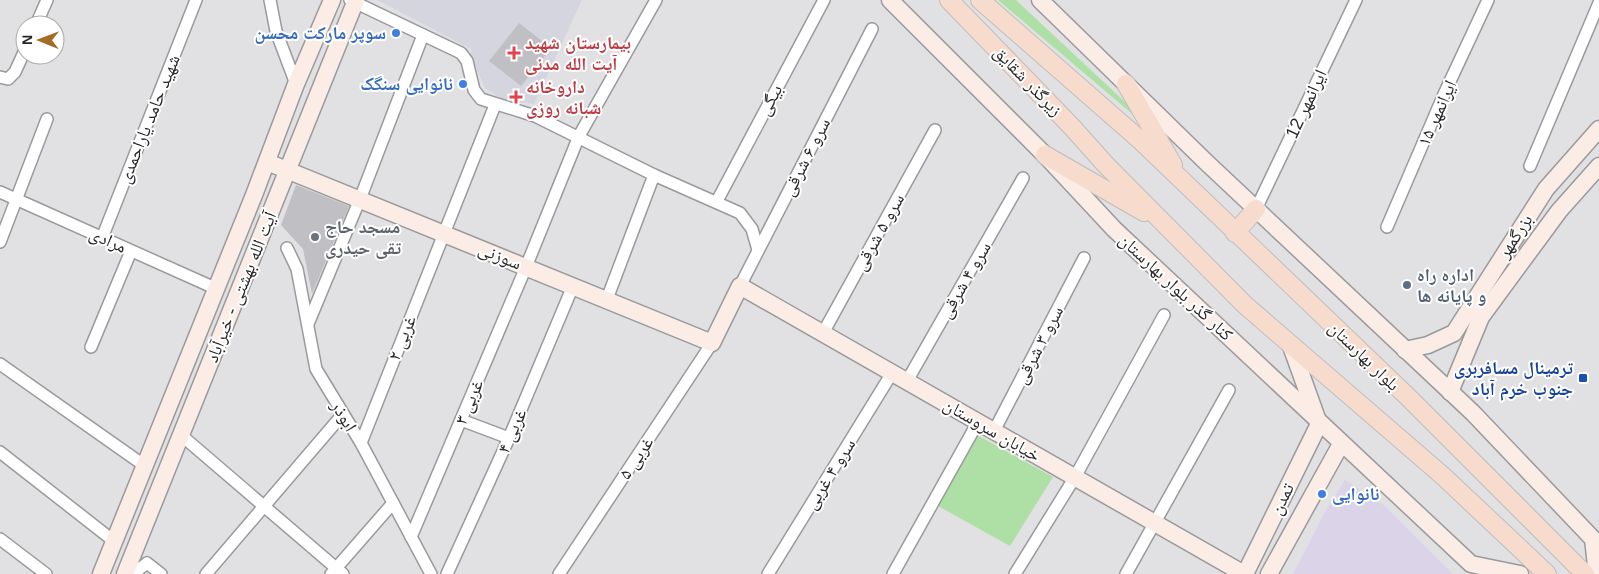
<svg xmlns="http://www.w3.org/2000/svg" width="1599" height="574" viewBox="0 0 1599 574" font-family="Arial,'Noto Naskh Arabic',sans-serif">
<rect width="100%" height="100%" fill="#e1e1e4"/>
<polygon fill="#d5d5e0" points="377,0 582,0 534,104 504,100 485,88 471,56 471,49"/>
<polygon fill="#dbd3e8" points="1345,480 1385,506 1453,574 1293,574 1326,510"/>
<g fill="#aee0a6">
<polygon points="998,0 1016,0 1140,116 1137,118"/>
<polygon points="977,435 1053,477 1010,546 938,506"/>
</g>
<g fill="#c0c0c4">
<polygon points="519,23 551,48 521,86 489,61"/>
<polygon points="296,185 349,206 312,294 303,249 281,225"/>
</g>
<g fill="none" stroke-linecap="round" stroke-linejoin="round">
<defs>
<g id="street">
<polyline points="270,0 276,31 296,84"/>
<polyline points="350,0 461,53 467,61 474,90 481,99 535,116 654,175 740,213 752,229 758,250"/>
<polyline points="36,25 47,0"/>
<polyline points="0,77 8,79 15,72 25,50"/>
<polyline points="1530,166 1599,3"/>
<polyline points="0,192 217,289"/>
<polyline points="717,201 824,0"/>
<polyline points="1256,209 1356,0"/>
<polyline points="1387,227 1445,92 1488,0"/>
<polyline points="102,238 196,0"/>
<polyline points="0,242 47,119"/>
<polyline points="287,248 297,269 316,369 361,443 431,574"/>
<polyline points="740,286 872,29"/>
<polyline points="607,299 654,175"/>
<polyline points="308,324 360,199 423,35"/>
<polyline points="823,333 935,130"/>
<polyline points="91,347 131,251"/>
<polyline points="0,364 145,466"/>
<polyline points="907,381 1023,178"/>
<polyline points="461,420 509,438"/>
<polyline points="994,431 1084,258"/>
<polyline points="181,435 343,574"/>
<polyline points="361,443 495,105"/>
<polyline points="0,452 115,542"/>
<polyline points="411,537 526,267 579,136 656,0"/>
<polyline points="0,539 46,574"/>
<polyline points="137,571 147,563 161,574"/>
<polyline points="206,574 343,414"/>
<polyline points="331,574 393,503"/>
<polyline points="447,574 509,438 573,286"/>
<polyline points="559,574 712,343"/>
<polyline points="768,574 892,373"/>
<polyline points="893,574 978,422"/>
<polyline points="1015,574 1075,477 1164,315"/>
<polyline points="1126,574 1229,390"/>
</g>
<g id="secondary">
<polyline points="890,0 1045,155 1114,229 1471,564 1520,574"/>
<polyline points="1040,0 1206,162 1473,413 1593,539 1597,574"/>
<polyline points="267,162 712,343 740,286 1244,574"/>
<polyline points="1405,350 1428,345 1454,333 1546,189 1599,129"/>
<polyline points="1450,392 1481,317 1559,211 1599,166"/>
<polyline points="101,574 254,195 296,84 332,0"/>
<polyline points="125,574 356,0"/>
<polyline points="1245,574 1319,424 1291,346"/>
<polyline points="1269,574 1341,444"/>
</g>
<g id="primary">
<polyline points="949,0 1072,127 1105,164 1245,305 1443,476 1547,574"/>
<polyline points="980,0 1140,140 1408,397 1585,574"/>
<polyline points="1126,84 1173,165"/>
<polyline points="1045,155 1144,212"/>
<polyline points="1235,233 1256,209"/>
</g>
</defs>
<use href="#street" stroke="#9a9a9d" stroke-width="14"/>
<use href="#secondary" stroke="#9a9a9d" stroke-width="19"/>
<use href="#primary" stroke="#bebebe" stroke-width="20"/>
<use href="#street" stroke="#fff" stroke-width="11"/>
<use href="#secondary" stroke="#fbede6" stroke-width="16"/>
<use href="#primary" stroke="#f7dbcc" stroke-width="18"/>
</g>
<g fill="#3f7fe0" stroke="#fff" stroke-width="2">
<circle cx="396" cy="33" r="5"/>
<circle cx="463" cy="84" r="5"/>
<circle cx="1322" cy="494" r="5"/>
</g>
<g fill="#e0444e" stroke="#fff" stroke-width="2">
<path d="M511.5 45.5h5v5h5v5h-5v5h-5v-5h-5v-5h5z"/>
<path d="M513.5 89.5h5v5h5v5h-5v5h-5v-5h-5v-5h5z"/>
</g>
<circle fill="#6b7280" stroke="#fff" stroke-width="2" cx="315" cy="237" r="5"/>
<circle fill="#5c6f8a" stroke="#fff" stroke-width="2" cx="1407" cy="285" r="5"/>
<rect fill="#1a4fb4" stroke="#fff" stroke-width="2" x="1578" y="373" width="10" height="10" rx="2.5"/>
<g text-anchor="middle" dominant-baseline="central" stroke-width="4" stroke-linejoin="round" paint-order="stroke">
<g font-size="18" font-weight="bold" fill="#366cbe" stroke="#fff" text-anchor="end">
<text x="386" y="33">سوپر مارکت محسن</text>
<text x="453" y="84">نانوایی سنگک</text>
<text x="1332" y="494" text-anchor="start">نانوایی</text>
</g>
<g font-size="18" font-weight="bold" fill="#be3a42" stroke="#fff" text-anchor="start">
<text x="525" y="43">بیمارستان شهید<tspan x="525" dy="21">آیت الله مدنی</tspan></text>
<text x="526" y="87">داروخانه<tspan x="526" dy="21">شبانه روزی</tspan></text>
</g>
<g font-size="18" fill="#272728" stroke="#fff">
<text transform="translate(1028 81) rotate(46)">زیرگذر شقایق</text>
<text transform="translate(770 100) rotate(-62)">بیگی</text>
<text transform="translate(1306 104) rotate(-65)">ایرانمهر 12</text>
<text transform="translate(1437 113) rotate(-66)">ایرانمهر ۱۵</text>
<text transform="translate(149 119) rotate(-68)">شهید حامد یاراحمدی</text>
<text transform="translate(806 157) rotate(-63)">سرو ۶ شرقی</text>
<text transform="translate(879 232) rotate(-61)">سرو ۵ شرقی</text>
<text transform="translate(1515 236) rotate(-57)">بزرگمهر</text>
<text transform="translate(108 240) rotate(24)">مرادی</text>
<text transform="translate(500 256) rotate(22)">سوزنی</text>
<text transform="translate(965 280) rotate(-60)">سرو ۴ شرقی</text>
<text transform="translate(241 287) rotate(-68)">آیت الله بهشتی - خیرآباد</text>
<text transform="translate(1176 287) rotate(43)">کنار گذر بلوار بهارستان</text>
<text transform="translate(402 338) rotate(-68)">غربی ۲</text>
<text transform="translate(1039 345) rotate(-63)">سرو ۳ شرقی</text>
<text transform="translate(1364 356) rotate(44)">بلوار بهارستان</text>
<text transform="translate(469 402) rotate(-67)">غربی ۳</text>
<text transform="translate(344 416) rotate(59)">ابوذر</text>
<text transform="translate(992 430) rotate(30)">خیابان سروستان</text>
<text transform="translate(512 431) rotate(-66)">غربی ۴</text>
<text transform="translate(636 458) rotate(-56)">غربی ۵</text>
<text transform="translate(830 474) rotate(-58)">سرو ۴ غربی</text>
<text transform="translate(1282 499) rotate(-64)">تمدن</text>
</g>
<g font-size="18" font-weight="bold" fill="#5b616d" stroke="#fff" text-anchor="start">
<text x="325" y="227">مسجد حاج<tspan x="325" dy="21">تقی حیدری</tspan></text>
</g>
<g font-size="18" font-weight="bold" fill="#4e5e75" stroke="#fff" text-anchor="start">
<text x="1417" y="275">اداره راه<tspan x="1417" dy="21">و پایانه ها</tspan></text>
</g>
<g font-size="18" font-weight="bold" fill="#164399" stroke="#fff" text-anchor="end">
<text x="1573" y="368">ترمینال مسافربری<tspan x="1573" dy="21">جنوب خرم آباد</tspan></text>
</g>
</g>
<g transform="translate(40 40) rotate(271)"><circle r="24" fill="#ffffff" stroke="#a9a9a9"/>
<path d="M0-4L9 19L0 12L-9 19Z" fill="#a36d27"/>
<text y="-8" font-size="14" font-weight="bold" text-anchor="middle" fill="#272728">N</text>
</g>
</svg>
